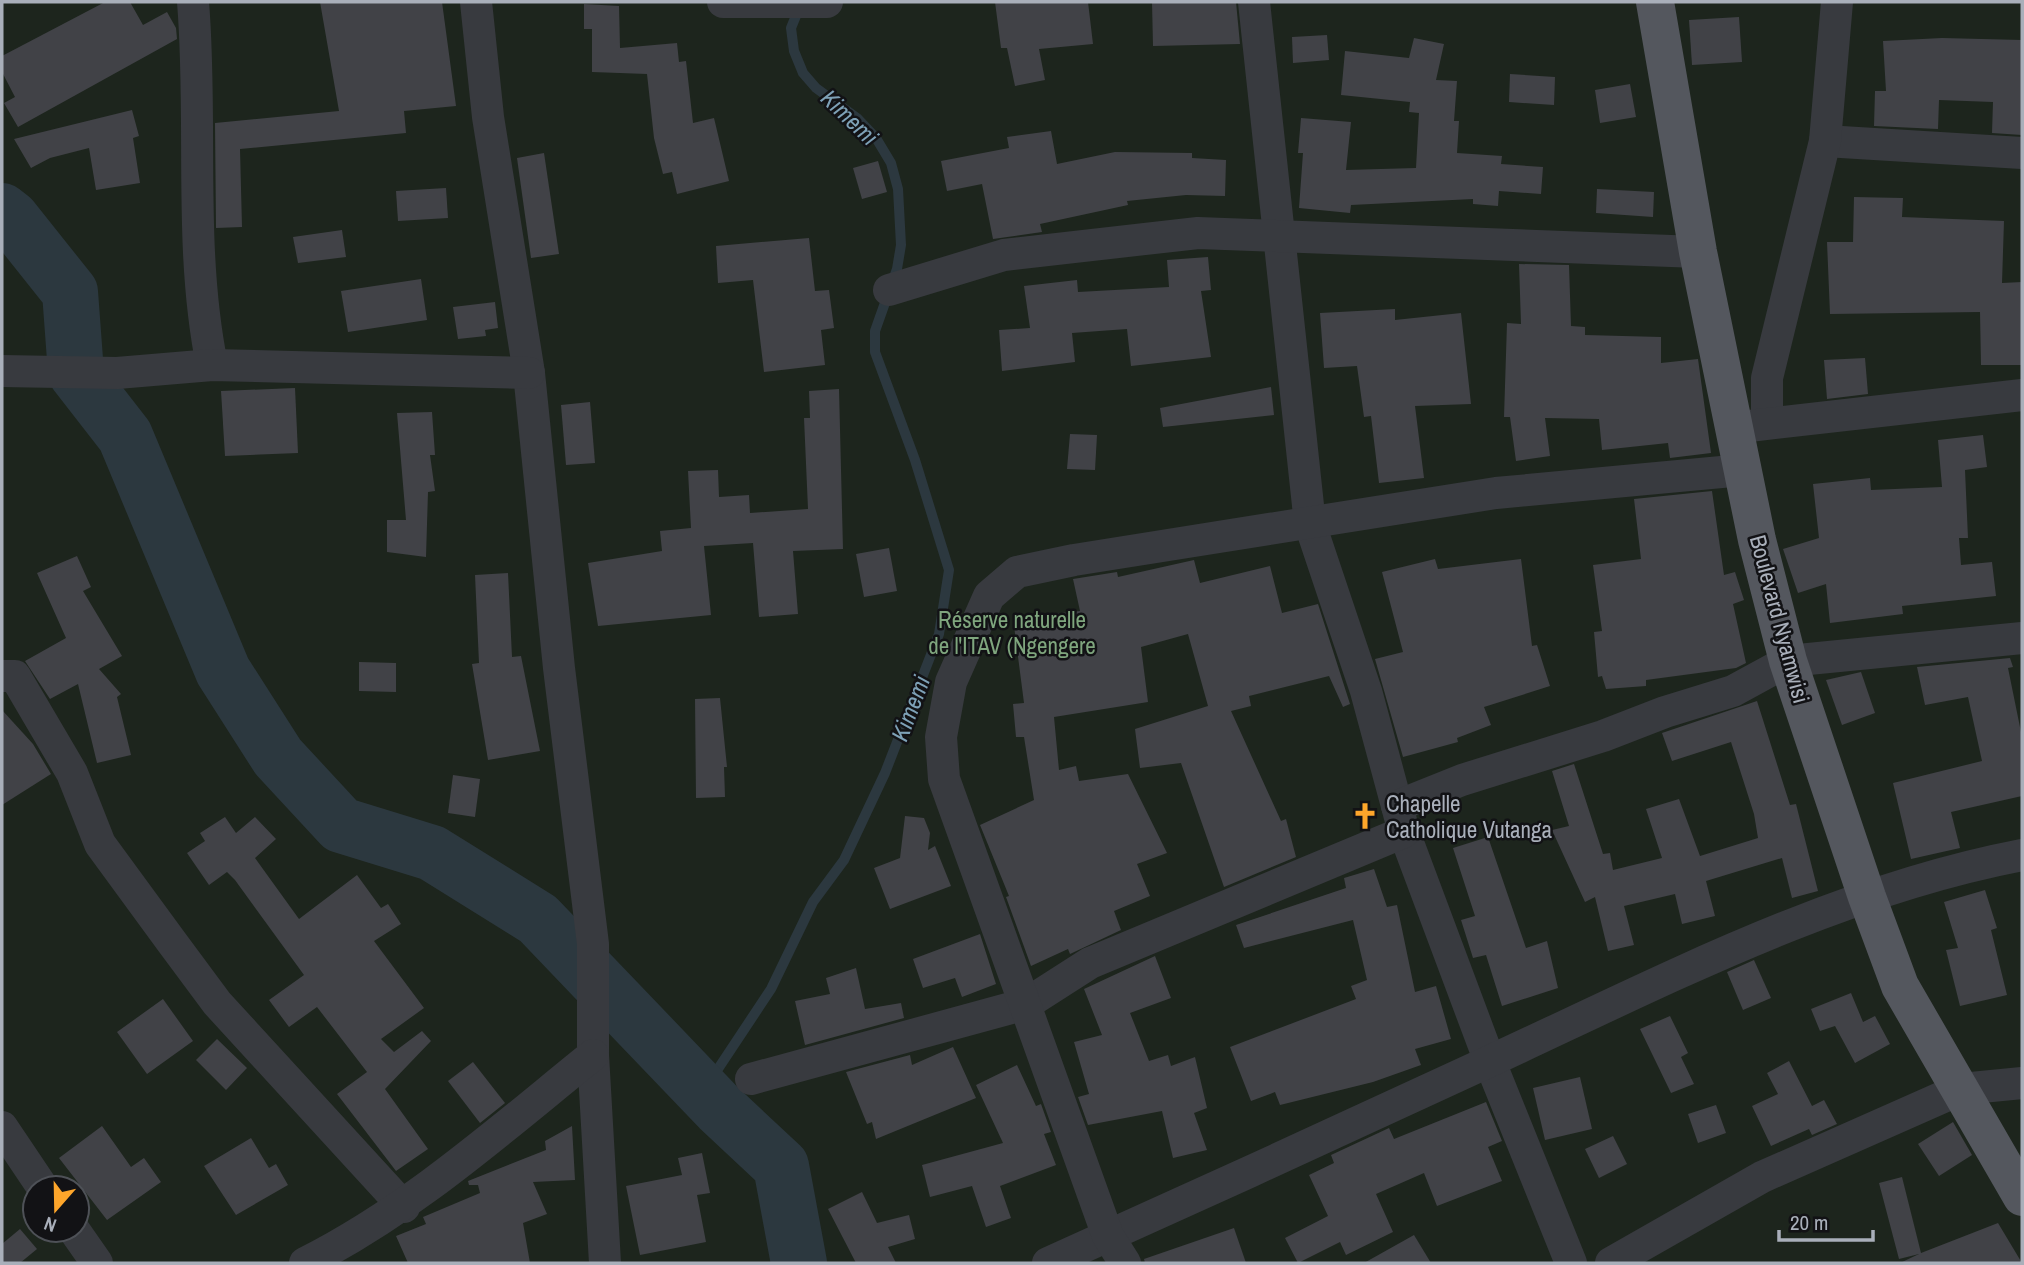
<svg xmlns="http://www.w3.org/2000/svg" width="2024" height="1265" viewBox="0 0 2024 1265" font-family="'Archivo Narrow',sans-serif">
<rect width="100%" height="100%" fill="#17171a"/>
<path fill="#1d251d" fill-rule="evenodd" d="M 2,2 L 2022,2 L 2022,1263 L 2,1263 ZM 35,1188 L 77,1188 L 77,1230 L 35,1230 Z"/>
<g fill="none" stroke-linecap="round" stroke-linejoin="round">
<polyline stroke="#2c383f" stroke-width="10" points="704,1090 771,989 813,902 844,860 885,773 939,634 949,570 915,460 875,352 875,331 897,269 901,245 898,189 891,163 876,138 857,118 816,88 803,73 794,51 791,28 800,6"/>
<polyline stroke="#2c383f" stroke-width="56" points="2,211 11,218 70,292 76,373 125,436 223,671 278,757 341,825 432,853 538,919 719,1108 781,1166 799,1263"/>
</g>
<g fill="#414247">
<polygon points="105,2 130,2 143,25 167,12 176,28 177,39 18,127 4,103 15,97 2,72 2,56"/>
<polygon points="320,2 442,2 456,106 404,111 406,133 240,149 242,227 216,228 215,123 339,111"/>
<polygon points="995,2 1088,2 1093,44 1039,49 1045,80 1015,86 1007,48 1001,48"/>
<polygon points="1152,2 1236,2 1240,44 1153,46"/>
<polygon points="584,4 619,6 620,48 677,43 679,62 686,61 693,123 714,118 729,181 677,194 672,172 663,174 654,138 647,74 592,72 592,29 584,29"/>
<polygon points="1739,17 1742,62 1692,65 1689,20"/>
<polygon points="1327,35 1329,60 1293,63 1292,37"/>
<polygon points="1414,38 1444,44 1436,80 1457,81 1454,121 1459,121 1457,153 1502,156 1501,164 1543,167 1541,194 1499,191 1498,206 1473,204 1473,199 1351,205 1350,213 1299,208 1303,153 1298,153 1301,118 1351,122 1346,170 1416,168 1419,113 1409,112 1410,102 1341,95 1345,51 1409,58"/>
<polygon points="1942,38 2022,40 2022,135 1992,133 1993,102 1939,100 1938,129 1874,126 1875,91 1886,91 1883,41"/>
<polygon points="1510,74 1555,77 1554,105 1509,102"/>
<polygon points="1630,84 1636,117 1600,123 1595,90"/>
<polygon points="132,110 139,136 133,138 140,183 96,190 89,148 50,158 31,168 14,139"/>
<polygon points="1051,131 1057,164 1115,152 1192,153 1192,158 1226,160 1225,196 1186,195 1127,201 1128,205 1040,224 1042,232 993,239 982,184 947,191 941,161 1009,148 1007,137"/>
<polygon points="544,153 559,254 531,258 517,158"/>
<polygon points="878,161 887,192 862,199 853,168"/>
<polygon points="446,188 448,218 398,221 396,191"/>
<polygon points="1597,189 1654,192 1653,217 1596,213"/>
<polygon points="1854,197 1903,198 1902,217 2004,221 2002,283 2022,282 2022,365 1981,365 1980,312 1830,314 1827,242 1853,242"/>
<polygon points="342,230 346,257 298,263 293,237"/>
<polygon points="809,238 815,291 829,290 834,328 821,330 825,365 764,372 753,280 718,283 716,246"/>
<polygon points="1208,257 1211,290 1201,291 1211,357 1131,366 1127,329 1072,333 1075,362 1002,371 999,330 1030,328 1024,286 1077,280 1078,292 1169,287 1167,260"/>
<polygon points="1519,264 1569,265 1571,326 1585,327 1585,335 1661,337 1661,363 1698,359 1711,453 1670,458 1668,443 1602,450 1599,419 1545,418 1550,456 1516,461 1510,417 1504,417 1507,323 1521,324"/>
<polygon points="421,279 427,320 348,332 341,291"/>
<polygon points="495,302 498,328 485,330 486,336 458,339 453,307"/>
<polygon points="1395,309 1395,320 1461,313 1471,404 1415,406 1424,478 1379,483 1371,416 1364,417 1357,366 1324,368 1320,313"/>
<polygon points="1865,358 1868,394 1827,399 1824,360"/>
<polygon points="1271,387 1274,415 1163,427 1160,408"/>
<polygon points="295,388 298,453 225,456 221,391"/>
<polygon points="839,389 843,549 793,551 798,614 759,617 753,543 704,546 711,615 598,626 588,563 662,551 660,531 691,528 688,471 718,470 719,497 749,495 750,513 808,509 804,418 810,418 809,391"/>
<polygon points="590,402 595,463 566,465 561,405"/>
<polygon points="432,412 435,455 430,455 435,491 428,492 426,557 387,552 387,520 406,520 397,413"/>
<polygon points="1070,434 1097,435 1095,470 1067,469"/>
<polygon points="1983,435 1987,467 1965,470 1968,538 1959,538 1961,565 1992,562 1996,596 1902,606 1903,614 1830,623 1826,584 1798,593 1783,549 1819,538 1813,484 1870,478 1871,490 1942,487 1938,440"/>
<polygon points="1712,491 1724,575 1735,572 1744,600 1733,604 1746,663 1736,668 1646,680 1646,686 1606,689 1602,676 1598,677 1594,632 1602,631 1593,565 1641,559 1634,499"/>
<polygon points="889,548 897,591 864,597 856,554"/>
<polygon points="77,556 91,587 83,591 122,656 99,669 121,694 117,697 131,755 97,763 78,684 50,699 25,661 66,638 37,573"/>
<polygon points="1435,559 1438,569 1521,559 1532,646 1537,645 1550,686 1484,707 1491,725 1457,738 1458,742 1403,757 1375,659 1403,652 1382,572"/>
<polygon points="1194,560 1200,583 1270,566 1282,613 1318,604 1350,704 1343,707 1329,676 1249,696 1251,706 1231,711 1281,821 1286,819 1296,857 1224,887 1181,763 1140,768 1135,729 1208,706 1188,634 1141,647 1148,702 1054,717 1059,770 1076,766 1079,781 1128,774 1167,853 1137,864 1150,896 1114,911 1121,930 1070,954 1068,949 1031,966 1006,897 1009,896 980,825 1034,800 1024,737 1016,737 1013,704 1024,703 1013,618 1080,611 1073,579 1117,572 1118,577"/>
<polygon points="508,573 512,657 521,656 540,751 488,760 472,664 479,663 475,575"/>
<polygon points="2010,658 2013,667 2008,668 2022,737 2022,796 1951,812 1960,848 1911,859 1893,783 1982,761 1968,697 1925,705 1917,667"/>
<polygon points="359,662 396,663 396,692 359,691"/>
<polygon points="1861,672 1875,713 1842,725 1826,680"/>
<polygon points="720,698 727,767 724,767 725,797 696,798 695,699"/>
<polygon points="1757,701 1790,805 1796,804 1818,891 1792,898 1782,858 1706,881 1715,916 1682,924 1675,894 1624,906 1634,945 1608,951 1595,897 1585,902 1552,830 1569,826 1552,771 1574,764 1603,854 1610,853 1613,870 1662,858 1646,809 1679,799 1700,856 1758,838 1754,814 1731,742 1672,761 1662,733"/>
<polygon points="2,710 33,744 51,774 2,805"/>
<polygon points="453,775 480,779 475,817 448,813"/>
<polygon points="905,816 924,818 930,833 928,850 935,846 951,886 890,909 874,868 900,858"/>
<polygon points="225,817 236,833 255,817 276,839 255,858 299,919 357,875 381,908 388,904 401,924 374,941 424,1008 381,1039 394,1052 422,1031 431,1041 385,1089 428,1149 396,1171 337,1094 367,1072 317,1007 289,1027 269,1000 304,975 235,880 227,872 209,885 187,853 205,841 200,833"/>
<polygon points="1488,837 1526,948 1547,941 1558,988 1502,1006 1486,955 1473,958 1461,920 1475,916 1453,848"/>
<polygon points="1374,869 1387,907 1397,905 1415,992 1436,986 1451,1039 1415,1049 1421,1065 1373,1082 1280,1105 1275,1092 1251,1101 1230,1047 1356,999 1351,986 1367,980 1353,920 1244,948 1236,925 1346,888 1344,878"/>
<polygon points="1985,890 1997,928 1991,930 2007,995 1960,1006 1946,950 1958,948 1944,902"/>
<polygon points="980,934 996,984 962,997 955,978 923,988 913,959"/>
<polygon points="1155,956 1171,998 1130,1013 1149,1061 1168,1055 1171,1066 1195,1057 1207,1108 1194,1113 1207,1150 1173,1158 1162,1111 1088,1125 1078,1097 1089,1094 1074,1042 1102,1035 1084,989"/>
<polygon points="1754,960 1771,998 1743,1010 1727,972"/>
<polygon points="856,968 865,1009 901,1003 904,1018 805,1045 795,1001 830,994 826,978"/>
<polygon points="1851,993 1863,1022 1875,1016 1890,1044 1855,1063 1835,1026 1820,1031 1811,1009"/>
<polygon points="163,999 193,1041 147,1074 117,1032"/>
<polygon points="1670,1016 1688,1053 1681,1057 1694,1084 1671,1093 1640,1029"/>
<polygon points="217,1039 247,1068 226,1090 196,1060"/>
<polygon points="953,1047 976,1098 876,1139 872,1122 867,1124 846,1072 910,1055 912,1065"/>
<polygon points="1789,1061 1812,1106 1824,1100 1837,1124 1812,1135 1809,1129 1771,1146 1752,1106 1778,1094 1767,1073"/>
<polygon points="473,1062 505,1103 480,1123 448,1081"/>
<polygon points="1017,1065 1036,1106 1041,1104 1051,1132 1044,1134 1056,1165 1000,1186 1011,1218 986,1227 972,1186 930,1197 922,1165 1003,1143 976,1085"/>
<polygon points="1580,1077 1592,1129 1545,1140 1533,1088"/>
<polygon points="1486,1102 1502,1141 1488,1147 1502,1181 1437,1206 1424,1173 1376,1194 1393,1232 1346,1255 1340,1242 1298,1263 1285,1238 1328,1216 1309,1175 1334,1163 1331,1155 1389,1128 1394,1139"/>
<polygon points="1716,1105 1726,1133 1698,1143 1688,1114"/>
<polygon points="1953,1122 1972,1155 1939,1176 1918,1144"/>
<polygon points="102,1126 131,1167 144,1158 161,1182 107,1220 59,1158"/>
<polygon points="572,1126 575,1180 533,1182 547,1214 523,1223 530,1263 408,1263 396,1236 426,1224 423,1217 480,1193 478,1185 469,1185 468,1181 546,1150 545,1141"/>
<polygon points="1613,1136 1627,1164 1599,1178 1585,1149"/>
<polygon points="251,1138 269,1168 276,1164 288,1185 236,1215 204,1166"/>
<polygon points="702,1153 710,1193 697,1195 706,1242 640,1255 626,1186 682,1175 678,1158"/>
<polygon points="1902,1177 1921,1253 1998,1223 2022,1263 1900,1263 1919,1254 1899,1259 1879,1183"/>
<polygon points="862,1192 877,1223 909,1215 915,1239 888,1247 896,1263 856,1263 828,1209"/>
<polygon points="1234,1228 1246,1263 1145,1263 1144,1259"/>
<polygon points="20,1229 37,1249 20,1263 2,1263 2,1244"/>
<polygon points="1414,1235 1431,1263 1364,1263"/>
</g>
<g fill="none" stroke-linecap="round" stroke-linejoin="round">
<g stroke="#383a3f" stroke-width="32">
<path d="M 193,2 C 203,122 188,246 212,365"/>
<polyline points="476,2 488,117 529,373 559,668 593,944 593,1055 605,1263"/>
<polyline points="723,2 827,2"/>
<polyline points="1254,2 1310,524 1366,691 1404,832 1490,1062 1571,1263"/>
<polyline points="1825,141 2022,153"/>
<polyline points="889,290 1004,255 1198,233 1698,252"/>
<polyline points="2,371 117,373 212,365 529,373"/>
<polyline points="1767,423 1767,378 1825,141 1837,2"/>
<polyline points="1749,426 2022,395"/>
<polyline points="2,676 15,676 72,773 100,844 171,941 217,1003 404,1207"/>
<polyline points="1397,806 1462,780 1603,736 1665,712 1733,691 1788,661 2022,638"/>
<polyline points="751,1079 1026,1004 1090,963 1404,832"/>
<polyline points="2,1127 43,1188"/>
<polyline points="74,1230 97,1263"/>
<path d="M 305,1263 C 412,1209 501,1129 593,1055"/>
<path d="M 1048,1263 C 1195,1197 1342,1130 1488,1062 C 1661,982 1834,891 2022,855"/>
<polyline points="1125,1263 1108,1236 944,779 941,737 951,682 989,596 1017,572 1074,560 1496,493 1743,470"/>
<polyline points="1611,1263 1762,1177 1961,1089 2022,1083"/>
</g>
<polyline stroke="#54575e" stroke-width="38" points="1655,2 1698,252 1757,540 1788,661 1867,897 1900,986 2022,1197"/>
</g>
<defs>
<symbol id="church-bare" viewBox="-9 -9 18 18"><path d="M-1.2-6h2.4v3.5h3.3v2.4h-3.3V6h-2.4V-.1h-3.3v-2.4h3.3Z" fill="#fea62b" stroke="#121215" stroke-width="2.5" paint-order="stroke"/></symbol>
</defs>
<g fill-rule="evenodd">
<use href="#church-bare" x="1346" y="797" width="38" height="38"/>
</g>
<g text-anchor="middle" dominant-baseline="central" stroke-width="5" stroke-linejoin="round" paint-order="stroke">
<g font-size="23" fill="#7fa67e" stroke="#121215">
<text x="1012" y="619">Réserve naturelle<tspan x="1012" dy="26">de l'ITAV (Ngengere</tspan></text>
</g>
<g font-size="23" fill="#a9afba" stroke="#121215">
<text transform="translate(1780 619) rotate(75)">Boulevard Nyamwisi</text>
</g>
<g font-size="23" fill="#a9afba" stroke="#121215" text-anchor="start">
<text x="1386" y="803">Chapelle<tspan x="1386" dy="26">Catholique Vutanga</tspan></text>
</g>
<g font-size="24" font-style="italic" fill="#7ea1b7" stroke="#121215">
<text transform="translate(850 117) rotate(44)">Kimemi</text>
<text transform="translate(910 708) rotate(-69)">Kimemi</text>
</g>
</g>
<rect width="2024" height="1265" fill="none" stroke="#a9afba" stroke-width="7"/>
<g transform="translate(56 1209) rotate(200)"><circle r="33" fill="#121215" stroke="#4e5157" stroke-width="2"/>
<path d="M0-5L12 26L0 18L-12 26Z" fill="#fea62b"/>
<text y="-10" font-size="19" font-weight="bold" text-anchor="middle" fill="#a9afba">N</text>
</g>
<path d="M1779 1230v10h94v-10" fill="none" stroke="#a9afba" stroke-width="3.5"/>
<text x="1790" y="1230" font-size="21" fill="#a9afba" stroke="#121215" stroke-width="5" paint-order="stroke">20 m</text>
</svg>
